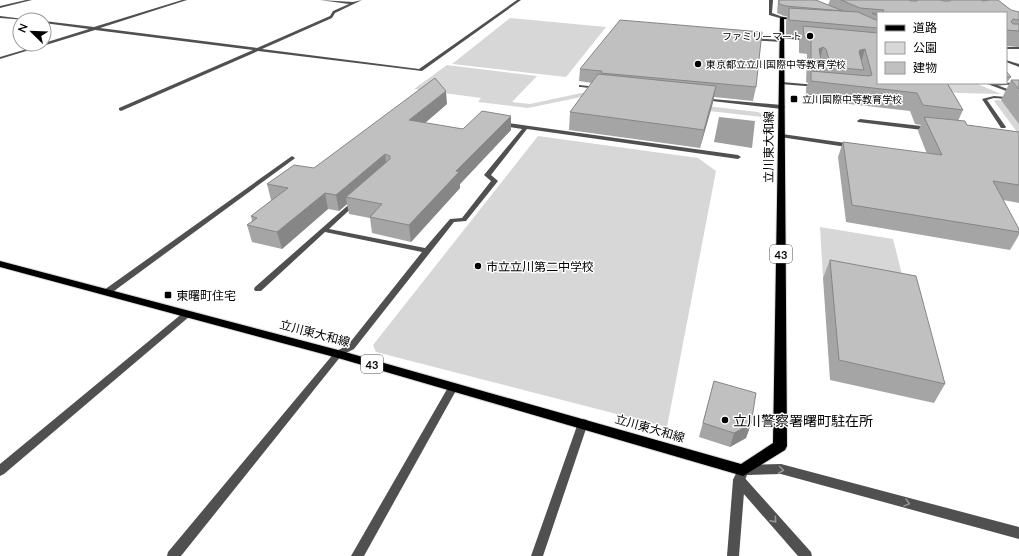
<svg xmlns="http://www.w3.org/2000/svg" width="1019" height="556" viewBox="0 0 1019 556" font-family="Lato,'Noto Sans JP',sans-serif">
<rect width="100%" height="100%" fill="#fff"/>
<g fill="#d7d7d7">
<polygon points="510,18 606,27 566,77 452,64"/>
<polygon points="447,65 537,76 512,102 530,104 586,92 758,112 770,118 586,97 581,97 528,108 478,102 481,98 414,89"/>
<polygon points="947,83 975,83 1001,94 957,93 952,92"/>
<polygon points="997,100 1019,102 1019,132 1017,132 994,101"/>
<polygon points="538,136 698,158 716,171 667,427 376,352 373,345"/>
<polygon points="820,227 893,239 907,294 823,278"/>
</g>
<polygon fill="#9e9e9e" points="719,117 755,121 752,148 714,142"/>
<g fill="none" stroke-linecap="round" stroke-linejoin="round">
<defs>
<polygon id="primary" points="782,17 801,19 799,20 784,19 787,446 785,450 743,476 338,358 0,267 0,261 338,350 741,464 773,443 780,18"/>
</defs>
<use href="#primary" stroke="#dbdbdb" stroke-width="2"/>
<g fill="#505050" fill-rule="evenodd">
<polygon points="26,0 32,0 0,8 0,6"/>
<polygon points="182,0 187,0 100,28 257,48 330,16 333,11 349,4 320,0 353,2 362,0 335,13 332,18 262,49 419,69 517,0 521,0 422,71 258,51 121,111 119,110 119,108 253,50 95,30 0,59 0,57 44,44 44,43 89,29 44,23 44,21 94,27"/>
<polygon points="0,16 24,19 26,20 0,18"/>
<polygon points="782,36 809,39 811,40 809,41 781,38"/>
<polygon points="751,38 782,40 784,41 782,42 750,40"/>
<polygon points="1006,60 1019,64 1019,67 1006,62"/>
<polygon points="782,82 817,85 819,86 817,87 780,84 780,82"/>
<polygon points="1019,82 1019,84 993,86 991,85 993,84"/>
<polygon points="994,96 1019,98 1019,100 994,98 987,100 1006,127 1005,128 1001,128 982,99"/>
<polygon points="860,119 930,127 933,129 930,131 858,122 857,121"/>
<polygon points="500,122 738,155 741,157 738,159 527,129 491,175 498,181 466,221 454,222 354,349 338,357 335,356 333,354 335,352 348,345 422,252 325,232 261,291 255,291 254,289 255,287 354,200 358,200 359,201 329,229 425,248 450,219 462,218 491,181 484,175 522,129 498,125 498,123"/>
<polygon points="782,134 853,144 856,146 853,148 780,137 779,136"/>
<polygon points="292,156 295,158 294,159 110,294 104,294 103,292 104,290"/>
<polygon points="583,419 587,420 588,423 543,556 531,556 578,423 579,420"/>
<polygon points="739,475 743,476 811,552 812,556 798,556 735,484 733,480 735,476"/>
</g>
<g fill="#505050" fill-rule="evenodd">
<rect x="1006" y="47" width="13" height="2"/>
<polygon points="985,83 991,83 1019,93 1019,96"/>
<polygon points="579,85 598,87 600,88 598,89 581,87 579,87"/>
<polygon points="701,98 782,105 785,107 782,109 703,100 701,99"/>
<polygon points="187,311 191,314 190,316 4,474 0,476 0,464 184,312"/>
<polygon points="338,351 341,352 343,354 341,356 181,556 167,556 168,552 335,352"/>
<polygon points="453,383 456,384 458,387 364,556 351,556 450,384"/>
<polygon points="781,464 1019,527 1019,539 781,474 747,475 745,480 739,556 727,556 733,480 739,467 743,465"/>
</g>
<polygon fill="#505050" fill-rule="evenodd" points="769,0 773,0 772,13 783,17 783,19 769,15"/>
<use href="#primary" fill="#000" fill-rule="evenodd"/>
</g>
<g fill="#a5a5a5">
<polygon points="778,0 816,0 828,5 830,0 998,0 1011,10 1019,12 1019,47 1006,46 1006,13 878,13 878,83 947,83 963,110 958,121 967,125 1019,132 1019,203 1003,200 1019,232 1019,235 1010,250 846,222 838,157 843,142 927,154 918,131 921,125 915,124 910,111 806,99 806,88 808,83 806,82 807,54 799,53 799,41 800,36 786,35 786,22 787,16 784,16 777,13"/>
<polygon points="580,69 756,87 753,101 714,97 700,148 569,130 570,112 592,83 579,81"/>
<polygon points="1006,71 1011,77 1008,81 1006,81"/>
<polygon points="1011,80 1019,80 1019,124 1001,100"/>
<polygon points="447,104 425,123 463,129 511,130 460,184 460,188 411,242 372,233 370,218 349,214 347,204 339,211 328,209 282,249 252,242 247,225 252,221 251,216 272,200 271,200 267,184 314,168"/>
<polygon points="830,260 945,384 934,403 830,380 823,278"/>
<polygon points="714,381 751,424 746,438 730,447 699,437"/>
</g>
<g fill="#868686">
<polygon points="823,47 819,63 819,49"/>
<polygon points="865,49 860,66 859,52 860,50"/>
<polygon points="716,86 713,103 700,148 704,130"/>
<polygon points="446,91 447,104 411,135 409,120"/>
<polygon points="511,116 511,130 460,184 460,188 411,242 409,225 456,171"/>
<polygon points="385,154 387,170 346,197 347,204 339,211 336,195"/>
<polygon points="325,193 328,209 282,249 277,232"/>
<polygon points="751,424 746,438 730,447 734,433"/>
</g>
<g fill="#c0c0c0" stroke="#868686">
<polygon points="779,0 816,0 843,11 786,6 779,4"/>
<polygon points="841,0 909,0 911,1 917,1 918,0 941,0 944,1 949,1 951,0 981,0 983,1 989,0 998,0 1011,10 1019,12 1019,20 1013,19 1011,22 1013,24 1019,24 1019,31 1006,30 1006,13 883,13 884,10 860,8"/>
<polygon points="789,8 858,12 878,21 878,28 789,20"/>
<polygon points="872,13 878,14 878,16"/>
<polygon points="620,20 762,32 756,87 601,73 602,71 580,69"/>
<polygon points="803,26 878,33 878,83 947,83 963,110 923,105 917,93 811,81 811,71 869,76 872,75 865,49 860,50 859,52 864,70 831,67 826,49 823,47 819,49 822,66 811,65 811,38 804,37"/>
<polygon points="1006,71 1011,77 1006,77"/>
<polygon points="598,74 716,86 704,130 570,112"/>
<polygon points="435,78 446,91 409,120 463,129 482,111 511,116 456,171 459,172 409,225 370,217 382,204 346,197 390,159 390,156 385,154 336,195 325,193 277,232 247,225 257,218 251,216 288,188 267,184 294,165 314,168"/>
<polygon points="1011,80 1019,80 1019,89"/>
<polygon points="924,117 965,121 967,125 1019,132 1019,185 993,181 1019,229 1019,232 852,205 843,142 942,155"/>
<polygon points="830,260 916,276 945,384 839,360"/>
<polygon points="714,381 756,393 751,424 734,433 703,423"/>
</g>
<defs><path id="oneway-chevron" d="M-2-3.5L2.5 0L-2 3.5" fill="none" stroke-width="1.6" stroke-linecap="round" stroke-linejoin="round"/></defs>
<g stroke="#969696">
<use href="#oneway-chevron" transform="translate(781 470) rotate(7)"/>
<use href="#oneway-chevron" transform="translate(907 503) rotate(15)"/>
<use href="#oneway-chevron" transform="translate(774 520) rotate(49)"/>
</g>
<g fill="#000" stroke="#fff" stroke-width="1.5">
<circle cx="810" cy="36" r="4"/>
<circle cx="698" cy="64" r="4"/>
<rect x="790" y="95" width="8" height="8" rx="2"/>
<circle cx="478" cy="266" r="4"/>
<rect x="164" y="291" width="8" height="8" rx="2"/>
<circle cx="725" cy="420" r="4"/>
</g>
<g text-anchor="middle" dominant-baseline="central" stroke-width="3" stroke-linejoin="round" paint-order="stroke">
<g font-size="10" fill="#000" stroke="#fff" text-anchor="start">
<text x="802" y="36" text-anchor="end">ファミリーマート</text>
<text x="706" y="64">東京都立立川国際中等教育学校</text>
<text x="802" y="99">立川国際中等教育学校</text>
</g>
<g fill="#fff" stroke="#4c4c4c" stroke-width="1">
<rect x="770" y="245" width="22" height="18" rx="3"/>
<rect x="361" y="355" width="22" height="18" rx="3"/>
</g>
<g font-size="11" font-weight="bold" fill="#000">
<text x="781" y="254">43</text>
<text x="372" y="364">43</text>
</g>
<g font-size="12" fill="#000" stroke="#fff">
<text transform="translate(768 147) rotate(-90)">立川東大和線</text>
<text transform="translate(315 333) rotate(15)">立川東大和線</text>
<text transform="translate(650 428) rotate(16)">立川東大和線</text>
</g>
<g font-size="12" fill="#000" stroke="#fff" text-anchor="start">
<text x="486" y="266">市立立川第二中学校</text>
<text x="176" y="295">東曙町住宅</text>
</g>
<g font-size="14" fill="#000" stroke="#fff" text-anchor="start">
<text x="733" y="420">立川警察署曙町駐在所</text>
</g>
</g>
<rect x="877" y="12" width="130" height="72" fill="#ffffff" stroke="#999999"/>
<rect x="885" y="25" width="20" height="6" fill="#000000" stroke="#999999"/>
<text x="913" y="32" font-size="12" fill="#000000">道路</text>
<rect x="885" y="42" width="20" height="12" fill="#d7d7d7" stroke="#999999"/>
<text x="913" y="52" font-size="12" fill="#000000">公園</text>
<rect x="885" y="62" width="20" height="12" fill="#c0c0c0" stroke="#999999"/>
<text x="913" y="72" font-size="12" fill="#000000">建物</text>
<g transform="translate(32 32) rotate(293)"><circle r="19" fill="#ffffff" stroke="#999999"/>
<path d="M0-3L7 15L0 10L-7 15Z" fill="#000000"/>
<text y="-6" font-size="11" font-weight="bold" text-anchor="middle" fill="#000000">N</text>
</g>
</svg>
